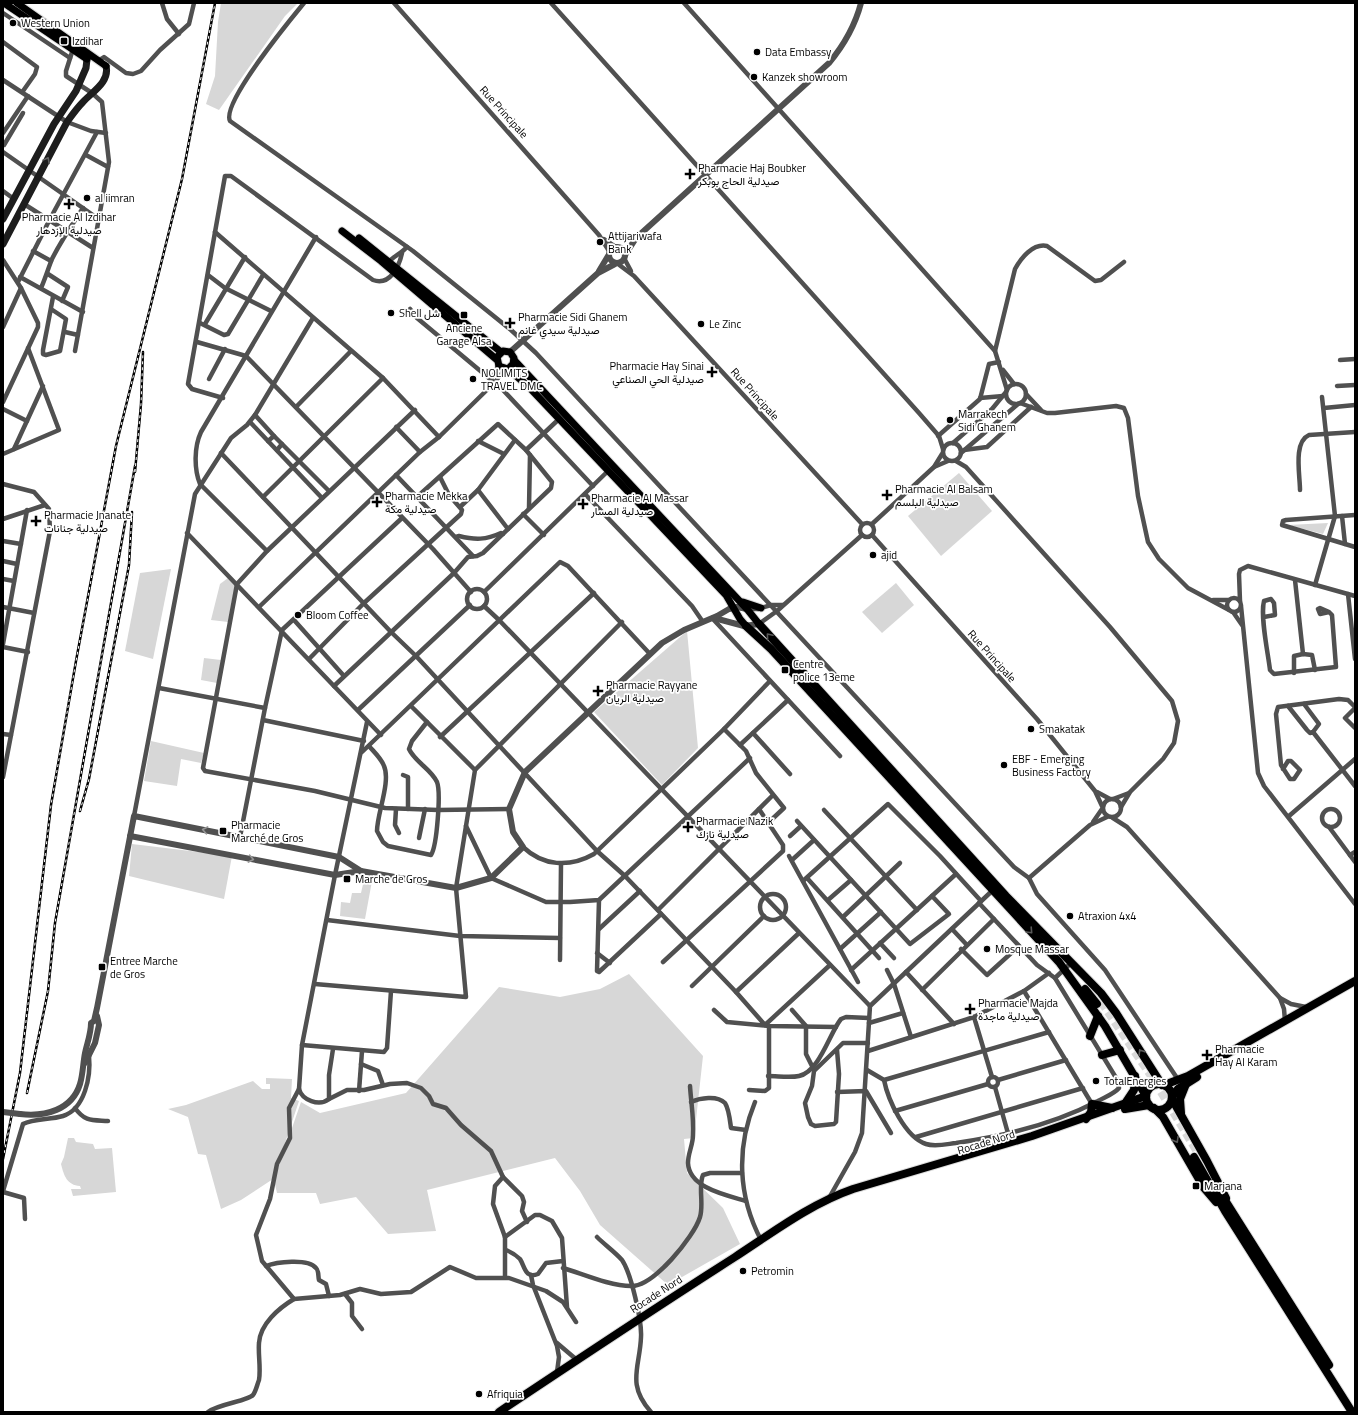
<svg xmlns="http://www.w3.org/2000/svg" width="1358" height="1415" viewBox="0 0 1358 1415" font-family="'Titillium Web',Vazirmatn,sans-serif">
<rect width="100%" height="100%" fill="#fff"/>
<g fill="#d7d7d7">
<polygon points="221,3 298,3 285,16 219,110 206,104 215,76 218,22"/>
<polygon points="959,473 992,511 941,556 908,516"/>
<polygon points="1328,523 1323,534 1288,525"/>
<polygon points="171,569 153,659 125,651 140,573"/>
<polygon points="228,578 235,585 228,622 211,620 220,584"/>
<polygon points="896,583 914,605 882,633 862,612"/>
<polygon points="687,631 698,748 662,785 594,712"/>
<polygon points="204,658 221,660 217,683 201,680"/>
<polygon points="151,741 204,753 201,763 181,759 177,786 144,781"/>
<polygon points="132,844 232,856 224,899 129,876"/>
<polygon points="364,880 372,881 365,919 340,916 341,902 350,903 352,893 361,893"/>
<polygon points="629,974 703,1056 694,1138 684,1139 687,1173 723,1208 740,1244 668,1285 600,1225 580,1191 555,1158 427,1190 436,1231 388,1234 356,1197 320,1204 316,1193 277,1193 274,1180 301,1102 320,1113 406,1093 499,987 560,997 600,989"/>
<polygon points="266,1078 292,1079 291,1098 299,1101 273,1179 241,1200 221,1209 206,1155 198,1154 188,1117 168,1109 186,1105 253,1081 262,1089 270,1089 270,1084 266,1084"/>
<path d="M 68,1138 L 74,1138 L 76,1142 L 93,1144 L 95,1149 L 112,1148 L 116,1192 L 73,1196 L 71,1189 L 81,1189 L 80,1186 C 67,1185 64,1176 61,1164 L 64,1157 Z"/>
</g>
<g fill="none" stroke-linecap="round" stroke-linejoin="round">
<polyline stroke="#d9d9d9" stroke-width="8" stroke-dasharray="8 4" stroke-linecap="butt" points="1101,1002 1153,1079 1199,1155"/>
<defs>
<g id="primary">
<polyline points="4,3 87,59"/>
<polyline points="17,3 106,66"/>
<polyline points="342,231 381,261 496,359"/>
<polyline points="359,238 501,352"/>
<polyline points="514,360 747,609 759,624"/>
<polyline points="508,369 513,364 514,358 510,352 503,351 497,357 499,366 508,369 528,386 726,595 740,619 746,626"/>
<polyline points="743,602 761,608"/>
</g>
<g id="trunk">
<polyline points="759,624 1006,896 1101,993 1116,1013 1162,1085"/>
<polyline points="746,626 771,649 1059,962 1105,1026 1146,1096"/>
<polyline points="1085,989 1097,1004"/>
<polyline points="1090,1036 1098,1016"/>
<polyline points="1102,1055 1120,1050"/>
<circle cx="1159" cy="1097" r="13"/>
<polyline points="1164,1085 1188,1076 1355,981"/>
<polyline points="1172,1097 1178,1089 1197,1077"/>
<polyline points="1172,1099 1207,1161 1226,1198"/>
<polyline points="1124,1105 1134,1090 1135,1076"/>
<polyline points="1154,1108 1163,1117 1204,1188 1216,1202"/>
<polyline points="1125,1109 1149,1105"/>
<polyline points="1181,1113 1180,1099 1186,1084"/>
<polyline points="1086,1119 1091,1112 1092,1104 1112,1108"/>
<polyline points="1194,1157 1225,1211 1352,1412"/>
<polyline points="1221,1194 1329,1365"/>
<path d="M 499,1412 C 577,1360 655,1308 735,1257 C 772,1233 810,1204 853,1189 L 1032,1136 L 1146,1096"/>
</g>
</defs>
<use href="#primary" stroke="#dbdbdb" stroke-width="9"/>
<use href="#trunk" stroke="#dbdbdb" stroke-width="10"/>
<g stroke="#505050" stroke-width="4.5">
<polyline points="162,3 167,19 179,34"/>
<path d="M 304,3 C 290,20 221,104 230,121 L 413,251 L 511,330 L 536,353 L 1014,867 L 1029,878 L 1037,894 L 1105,970 L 1179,1081"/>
<polyline points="394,3 599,235 609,251"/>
<polyline points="551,3 919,413 939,436 943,449"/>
<polyline points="684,3 995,351 1007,390"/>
<polyline points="3,13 70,58"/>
<polyline points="3,42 37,67 35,74 23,91"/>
<polyline points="73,49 66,71 66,76 92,93 102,102 109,162 75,351"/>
<polyline points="98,61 104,57 126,73 133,74 141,71 160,50 189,24 194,3"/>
<polyline points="3,80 67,122 91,131 106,133"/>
<polyline points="3,133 28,96"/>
<polyline points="4,145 23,113"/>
<polyline points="3,152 100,220"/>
<polyline points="86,155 108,167"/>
<polyline points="3,191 14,199"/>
<polyline points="24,204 93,248"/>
<polyline points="215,232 383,378 439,437"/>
<polyline points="604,239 616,247"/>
<polyline points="33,251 51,261"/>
<polyline points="624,258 631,271"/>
<polyline points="3,260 21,288 38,323 38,327 3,402"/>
<path d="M 388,263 C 393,256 401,254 407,247"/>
<polyline points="618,264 634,276 862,524"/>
<polyline points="48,274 68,287 62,301"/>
<polyline points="208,275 225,288 271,311"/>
<polyline points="20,277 83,312"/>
<polyline points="18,282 50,219 97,132"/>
<path d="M 41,288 C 45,279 48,269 52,259 C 61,241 72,225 83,208"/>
<polyline points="51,309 66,319 60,351 46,355 43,354 43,350 53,297"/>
<polyline points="410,309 417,318 502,389 593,486"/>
<polyline points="200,323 224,335 228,334 263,275"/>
<polyline points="205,324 245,257"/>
<polyline points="3,327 21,288"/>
<polyline points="65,332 78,335"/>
<polyline points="197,342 246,356 433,549 471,592"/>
<path d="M 995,351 L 1015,269 C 1021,258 1033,243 1047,246 L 1095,281 L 1101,280 L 1124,262"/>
<polyline points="1340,360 1355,359"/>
<polyline points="1003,370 1014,384"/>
<polyline points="491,378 496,372 498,364"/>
<polyline points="209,379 225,349"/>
<circle cx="1016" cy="394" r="10"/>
<polyline points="1337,386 1355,385"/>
<polyline points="1026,394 1041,410"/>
<path d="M 223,398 L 192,389 L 188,384 L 225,176 L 231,176 L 373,280 C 390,286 399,267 402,253"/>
<polyline points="980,398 1003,396"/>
<polyline points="1020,403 1047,413 1055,413 1116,406 1124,408 1128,418 1138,496 1148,542 1159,559 1188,588 1229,610"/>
<polyline points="296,407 351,351"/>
<polyline points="1324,408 1355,405"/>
<polyline points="3,409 27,421"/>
<polyline points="415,410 267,551 237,584 203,768 205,771 315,791 385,808 438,810 509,809"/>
<polyline points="255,415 274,436"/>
<polyline points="250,422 322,498"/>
<polyline points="396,427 420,452"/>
<polyline points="938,436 980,399 989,364 999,362"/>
<polyline points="268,441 274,436 282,444"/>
<polyline points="478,441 504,454"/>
<circle cx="952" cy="452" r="9"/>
<polyline points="953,443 992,409 1006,392"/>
<polyline points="14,449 43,386"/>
<polyline points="277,450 282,444 329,491"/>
<polyline points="526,450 559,419"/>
<polyline points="964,450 987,447 1031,407"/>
<polyline points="221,453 391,632 416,656 597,851 625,876 736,992 765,1025 830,965"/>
<polyline points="961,453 1018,404"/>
<polyline points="3,454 59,430 28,348"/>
<polyline points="956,461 966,467 1110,627 1172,701 1178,721 1174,743 1163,759 1130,792 1121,807"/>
<polyline points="934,467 948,461"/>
<polyline points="396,475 473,556"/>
<polyline points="3,484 34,492 49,509 50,531 3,777"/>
<polyline points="478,490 508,529"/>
<path d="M 1300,490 C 1300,475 1293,442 1309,435 L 1355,432"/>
<polyline points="585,494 692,606 703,622"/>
<polyline points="263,497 383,378"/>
<polyline points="460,507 478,490 515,440"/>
<polyline points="529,508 530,455"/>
<polyline points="523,514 544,535"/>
<polyline points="1355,515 1286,520 1283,521 1282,525 1355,547"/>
<polyline points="1342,516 1345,544"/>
<polyline points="3,519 45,505"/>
<circle cx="867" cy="530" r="7"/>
<polyline points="872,524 934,467 942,454"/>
<polyline points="187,533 381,735"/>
<polyline points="872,535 1037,719 1095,791 1102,806"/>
<path d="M 456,537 L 459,536 C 475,540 486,540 501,533 L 503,534"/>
<polyline points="3,541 21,544"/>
<path d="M 267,551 L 200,484 C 194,469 194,447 201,432 L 316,237"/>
<polyline points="3,561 17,564"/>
<polyline points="3,579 14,581"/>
<polyline points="1295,580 1303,654"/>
<polyline points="1315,585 1335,516 1322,397"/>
<circle cx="477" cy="599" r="10"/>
<polyline points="484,592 608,471"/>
<polyline points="1348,594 1355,659"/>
<circle cx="1234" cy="605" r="7"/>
<polyline points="1213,600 1229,600"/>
<polyline points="1240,601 1239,574 1240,570 1248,566 1355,596"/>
<polyline points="484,606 499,620 870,1006"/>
<polyline points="1241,606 1258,773 1264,786 1355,904"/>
<polyline points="3,607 34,613"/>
<polyline points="259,607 420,452 439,437 495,382 505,369"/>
<polyline points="747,609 758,609 771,605 783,605"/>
<polyline points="1233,612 1242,625"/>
<path d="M 1264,617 L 1275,615 L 1274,603 L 1271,599 L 1264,601 C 1260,616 1268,653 1270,670 L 1274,674 L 1336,667 L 1332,615 L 1329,612 L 1320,608 L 1318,609 L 1320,614 L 1329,612"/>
<polyline points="712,618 840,756"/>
<polyline points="294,620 344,676"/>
<polyline points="759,624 777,611 862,535"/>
<polyline points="3,644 27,510"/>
<polyline points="3,647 28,652"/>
<polyline points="309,659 364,603 461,514 462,510 449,495 440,477"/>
<polyline points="1294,673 1294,656 1303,654 1312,655 1315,670"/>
<polyline points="334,686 454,573 468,557 477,556 483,553 551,488 552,482 526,450 498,424 417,497"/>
<polyline points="159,688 265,708"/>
<polyline points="1304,704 1319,724 1313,732"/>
<polyline points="411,706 475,770"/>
<polyline points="1288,706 1307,730 1310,733 1313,732 1355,786"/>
<polyline points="1355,708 1345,718 1355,728"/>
<polyline points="358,710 470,605"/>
<polyline points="263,720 364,741"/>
<polyline points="724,729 746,751 756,773 784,808 768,823"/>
<polyline points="753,733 790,774"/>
<polyline points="3,734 11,735"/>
<polyline points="440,737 594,593"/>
<polyline points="740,745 788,700"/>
<path d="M 369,746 C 374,752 381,758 384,766 C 391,781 377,814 377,831 L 383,842 L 388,846 L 431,855 C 437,846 441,792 437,782 C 431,769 415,762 409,749 L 412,741 L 427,722"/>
<polyline points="362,752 560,562 568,566 650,654"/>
<polyline points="1283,769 1288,761 1291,761 1300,770 1294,779 1290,779 1281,765 1276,714 1278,707 1339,699 1348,700 1355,707"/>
<polyline points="403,775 408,777 408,809"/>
<polyline points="1097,792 1110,799"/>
<circle cx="1112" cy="808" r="9"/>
<polyline points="1113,799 1129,793"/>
<polyline points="396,809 395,825 399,833"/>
<circle cx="1331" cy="818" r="9"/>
<polyline points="824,810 917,910"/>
<polyline points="134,816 195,494 231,438 247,425 255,415 313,318"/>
<polyline points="1289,816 1355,759"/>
<polyline points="1113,818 1127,827 1280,998 1291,1004 1306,1007"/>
<polyline points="797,821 910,944 949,914 932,896"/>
<polyline points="1093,822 1102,809"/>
<polyline points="466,826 491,878 546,902 570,902 599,900 750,758"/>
<polyline points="1329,827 1355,862"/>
<polyline points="790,836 801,826"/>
<polyline points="240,837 265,708 282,630 402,518"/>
<polyline points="419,838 425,809"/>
<path d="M 523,847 C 543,866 569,868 594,854 L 724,729 L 770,681"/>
<polyline points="1350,855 1355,852"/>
<polyline points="789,856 858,982"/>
<polyline points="792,860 814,840"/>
<polyline points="807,878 879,958"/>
<polyline points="1029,878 1090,825 1107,817"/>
<polyline points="803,881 888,804 940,856 981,901"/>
<circle cx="773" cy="907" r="13"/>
<polyline points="599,900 597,971 599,972 661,914"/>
<polyline points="828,900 851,880"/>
<polyline points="658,910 773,795"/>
<polyline points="843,917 900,863"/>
<polyline points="327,920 460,936 560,938"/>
<polyline points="599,929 640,891"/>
<polyline points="952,929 966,944"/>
<polyline points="880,943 894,958"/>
<polyline points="840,949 881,912"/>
<polyline points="961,949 987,975 1019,946"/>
<polyline points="597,953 610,963"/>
<polyline points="560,960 561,864"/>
<polyline points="663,962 783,851 783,845 759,809"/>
<polyline points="851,970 956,874"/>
<polyline points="887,970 894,984 911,1037"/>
<polyline points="906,972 954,1024"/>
<polyline points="1055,978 1071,963"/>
<polyline points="315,984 466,997 456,888 475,770 622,622"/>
<polyline points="692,986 764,916"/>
<polyline points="922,990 994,919"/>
<polyline points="1024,991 1092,1104"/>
<polyline points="736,992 799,933"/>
<polyline points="1280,998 1284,1009 1285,1021"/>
<polyline points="714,1010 727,1022 769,1026 836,1027"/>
<polyline points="792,1010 806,1026 806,1054 812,1066"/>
<polyline points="974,1017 992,1077"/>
<polyline points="869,1023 903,1013"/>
<polyline points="302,1045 384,1052 387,1048 391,991"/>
<path d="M 333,1049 L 329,1075 L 329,1099 C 319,1107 302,1100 299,1089 L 302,1045 L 335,875 L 367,722"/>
<polyline points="837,1050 839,1074 836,1122 834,1124 815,1126 811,1124 808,1117 805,1103 812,1086 814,1071 843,1043 868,1043"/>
<polyline points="868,1051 974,1017 1024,991 1049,973"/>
<polyline points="361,1064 378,1071 383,1085"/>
<polyline points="867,1070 884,1080 1049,1032"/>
<path d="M 768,1076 C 778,1076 790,1078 799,1076 C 820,1071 829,1034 841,1019 L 846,1017 L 869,1018"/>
<circle cx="993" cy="1082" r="5"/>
<path d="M 884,1080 C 888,1100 905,1137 926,1144 C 935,1147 947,1144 956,1143 C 1006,1136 1054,1124 1098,1101 C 1105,1097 1114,1094 1119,1088 L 1118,1081 L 1055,978 L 1037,965 L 979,903"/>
<polyline points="998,1080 1066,1060"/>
<path d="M 690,1086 C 691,1102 694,1119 693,1135 C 693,1145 688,1153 688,1163 C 689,1188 726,1195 746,1201"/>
<polyline points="995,1087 1009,1137"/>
<polyline points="299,1089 289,1108 290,1138 277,1164 270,1199 256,1235 262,1261 294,1299 340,1295 360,1289 381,1294 411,1292 450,1267 476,1278 509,1278 546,1291 563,1302 576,1322"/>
<polyline points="749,1090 765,1091 769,1088 769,1026"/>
<polyline points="359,1091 362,1051"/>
<polyline points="837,1092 866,1091 891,1133"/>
<polyline points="329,1099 347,1090 364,1090 390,1084 407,1083 421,1088 429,1096 433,1104 446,1108 461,1125 491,1151 503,1177 522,1196 524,1202 522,1211 527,1222"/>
<path d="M 691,1102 C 700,1098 717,1095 725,1103 C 729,1109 730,1121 731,1128 L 746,1130"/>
<path d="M 755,1102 C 736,1148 738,1196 761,1240"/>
<path d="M 75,1108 C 85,1122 92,1120 108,1121"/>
<polyline points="895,1111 988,1084"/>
<polyline points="916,1137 1083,1088"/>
<polyline points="503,1177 495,1186 493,1204 505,1237 505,1277"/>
<path d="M 3,1191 L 23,1124 C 34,1118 50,1120 63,1116 C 85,1109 91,1076 89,1056"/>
<polyline points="3,1192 24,1198 25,1219"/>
<polyline points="829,1198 855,1152 862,1133 870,1006 993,890"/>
<polyline points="505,1237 535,1215 540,1215 552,1221 562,1238 567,1307"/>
<path d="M 597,1237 C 605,1245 615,1252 622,1260 C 631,1273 642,1321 641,1337 C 640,1367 626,1384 651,1412"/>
<path d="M 506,1250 C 511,1252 516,1255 520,1259 C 525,1267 525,1279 538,1274 L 546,1263 L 563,1261"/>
<path d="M 266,1266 C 276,1262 308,1258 316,1268 C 319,1270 318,1277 319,1280 L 326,1284 L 329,1296"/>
<path d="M 563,1268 C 583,1274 610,1286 631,1286 C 653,1287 694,1237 700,1217 C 704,1204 698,1186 703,1175 L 710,1173 L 742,1173"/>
<polyline points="531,1275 533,1285 557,1346 559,1357 557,1372"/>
<polyline points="345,1294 352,1303 352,1316 362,1329"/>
<polyline points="557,1343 577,1360"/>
<path d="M 208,1412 C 218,1404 248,1401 253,1395 C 256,1391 257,1385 259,1380 C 261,1368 258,1355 259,1343 C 260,1324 279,1308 294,1299"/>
</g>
<g stroke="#505050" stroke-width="6">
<circle cx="617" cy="255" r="8"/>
<path d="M 625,255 L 636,238 L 829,63 C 844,45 855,26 861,3"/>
<polyline points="599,271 608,256"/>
<polyline points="510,352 598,273 615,264"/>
<polyline points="714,618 744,626 759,624"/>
<polyline points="130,836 335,875 361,871 456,888 491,878 523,847 513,832 509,809 525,772 662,643 684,630 717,616 729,609 737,607 747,609"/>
<polyline points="85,1063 95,1043 99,1025 97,1016"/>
<path d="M 20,1114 C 45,1117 72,1110 80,1084 C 83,1074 83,1063 85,1053 C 87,1043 91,1034 91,1023 L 94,1021 L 97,1008 L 134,816 L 339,857 L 361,871"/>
</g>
<g stroke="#1d1d1d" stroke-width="7">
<polyline points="3,219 54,124 76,91 86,68 87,59"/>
<path d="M 3,244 L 67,122 C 72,115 77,108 83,102 C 92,92 110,82 106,66"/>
</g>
<use href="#primary" stroke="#000" stroke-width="7"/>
<use href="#trunk" stroke="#000" stroke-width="8"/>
<defs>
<g id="rail">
<polyline points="135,472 141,404 143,352"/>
<polyline points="80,811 89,779 129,565 132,512"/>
<polyline points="27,1093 48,991 55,923 135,466"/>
<polyline points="3,1159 20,1073 51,805 76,661 116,446 182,179 215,3"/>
</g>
</defs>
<use href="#rail" stroke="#000" stroke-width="2.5"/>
<use href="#rail" stroke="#fff" stroke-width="1" stroke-dasharray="3" stroke-linecap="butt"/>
<polyline stroke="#505050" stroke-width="6" points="3,1112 20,1114"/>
</g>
<defs><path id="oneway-chevron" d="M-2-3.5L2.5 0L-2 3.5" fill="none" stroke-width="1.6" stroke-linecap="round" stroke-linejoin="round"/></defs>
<use stroke="#616161" href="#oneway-chevron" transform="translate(47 160) rotate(-62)"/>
<g stroke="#595959">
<use href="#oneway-chevron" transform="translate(769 636) rotate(-130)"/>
<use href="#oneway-chevron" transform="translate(1030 931) rotate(47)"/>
<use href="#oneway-chevron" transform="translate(1141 1052) rotate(-122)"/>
<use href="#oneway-chevron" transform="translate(1176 1140) rotate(60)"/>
</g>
<g stroke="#969696">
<use href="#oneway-chevron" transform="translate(205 830) rotate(-169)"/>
<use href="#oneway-chevron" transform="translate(251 859) rotate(11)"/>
</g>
<g fill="#000" stroke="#fff" stroke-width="1.5">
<circle cx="13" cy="23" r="4"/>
<rect x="60" y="37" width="8" height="8" rx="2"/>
<circle cx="757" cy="52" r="4"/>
<circle cx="754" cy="77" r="4"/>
<path d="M688 168h4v4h4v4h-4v4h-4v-4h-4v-4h4z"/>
<circle cx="87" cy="198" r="4"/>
<path d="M67 198h4v4h4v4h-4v4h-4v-4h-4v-4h4z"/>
<circle cx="600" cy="242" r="4"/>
<circle cx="391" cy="313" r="4"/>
<rect x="460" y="311" width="8" height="8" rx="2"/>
<path d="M508 317h4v4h4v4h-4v4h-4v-4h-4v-4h4z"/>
<circle cx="701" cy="324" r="4"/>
<path d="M710 366h4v4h4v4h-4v4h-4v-4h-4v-4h4z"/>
<circle cx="473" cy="379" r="4"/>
<circle cx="950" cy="420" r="4"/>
<path d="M885 489h4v4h4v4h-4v4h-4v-4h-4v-4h4z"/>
<path d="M375 496h4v4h4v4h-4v4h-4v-4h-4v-4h4z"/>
<path d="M581 498h4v4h4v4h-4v4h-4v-4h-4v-4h4z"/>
<path d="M34 515h4v4h4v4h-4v4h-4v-4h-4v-4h4z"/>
<circle cx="873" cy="555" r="4"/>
<circle cx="298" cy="615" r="4"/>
<rect x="781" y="666" width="8" height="8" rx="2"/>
<path d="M596 685h4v4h4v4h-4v4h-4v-4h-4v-4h4z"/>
<circle cx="1031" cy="729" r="4"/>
<circle cx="1004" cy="765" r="4"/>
<path d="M686 821h4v4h4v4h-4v4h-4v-4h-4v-4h4z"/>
<rect x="219" y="827" width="8" height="8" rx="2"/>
<rect x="343" y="875" width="8" height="8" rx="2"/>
<circle cx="1070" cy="916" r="4"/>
<circle cx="987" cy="949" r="4"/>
<rect x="98" y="963" width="8" height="8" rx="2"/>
<path d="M968 1003h4v4h4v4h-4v4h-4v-4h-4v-4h4z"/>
<path d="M1205 1049h4v4h4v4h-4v4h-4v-4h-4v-4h4z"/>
<circle cx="1096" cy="1081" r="4"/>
<rect x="1192" y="1182" width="8" height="8" rx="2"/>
<circle cx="743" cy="1271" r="4"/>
<circle cx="479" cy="1394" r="4"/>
</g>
<g text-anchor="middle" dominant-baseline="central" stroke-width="3.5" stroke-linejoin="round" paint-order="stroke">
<g font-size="11" fill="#000" stroke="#fff" text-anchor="start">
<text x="21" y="23">Western Union</text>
<text x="72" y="41">Izdihar</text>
<text x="765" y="52">Data Embassy</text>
<text x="762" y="77">Kanzek showroom</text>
<text x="698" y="168">Pharmacie Haj Boubker<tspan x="698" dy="13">صيدلية الحاج بوبكر</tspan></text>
<text x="95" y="198">al iimran</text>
<text x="69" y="217" text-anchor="middle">Pharmacie Al Izdihar<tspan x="69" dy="13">صيدلية الإزدهار</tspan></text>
<text x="608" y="236">Attijariwafa<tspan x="608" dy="13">Bank</tspan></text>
<text x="399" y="313">Shell شل</text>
<text x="518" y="317">Pharmacie Sidi Ghanem<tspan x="518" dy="13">صيدلية سيدي غانم</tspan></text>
<text x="709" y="324">Le Zinc</text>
<text x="464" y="328" text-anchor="middle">Anciene<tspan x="464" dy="13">Garage Alsa</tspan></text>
<text x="704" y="366" text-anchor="end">Pharmacie Hay Sinai<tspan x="704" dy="13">صيدلية الحي الصناعي</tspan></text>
<text x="481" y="373">NOLIMITS<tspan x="481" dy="13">TRAVEL DMC</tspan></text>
<text x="958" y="414">Marrakech<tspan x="958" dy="13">Sidi Ghanem</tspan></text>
<text x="895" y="489">Pharmacie Al Balsam<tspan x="895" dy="13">صيدلية البلسم</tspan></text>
<text x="385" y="496">Pharmacie Mekka<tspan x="385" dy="13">صيدلية مكة</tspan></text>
<text x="591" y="498">Pharmacie Al Massar<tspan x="591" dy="13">صيدلية المسار</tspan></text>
<text x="44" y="515">Pharmacie Jnanate<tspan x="44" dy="13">صيدلية جنانات</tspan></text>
<text x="881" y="555">ajid</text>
<text x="306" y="615">Bloom Coffee</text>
<text x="793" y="664">Centre<tspan x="793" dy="13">police 13eme</tspan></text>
<text x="606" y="685">Pharmacie Rayyane<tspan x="606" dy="13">صيدلية الريان</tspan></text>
<text x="1039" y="729">Smakatak</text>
<text x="1012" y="759">EBF - Emerging<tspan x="1012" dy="13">Business Factory</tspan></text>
<text x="696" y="821">Pharmacie Nazik<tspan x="696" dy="13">صيدلية نازك</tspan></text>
<text x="231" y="825">Pharmacie<tspan x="231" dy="13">Marché de Gros</tspan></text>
<text x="355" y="879">Marche de Gros</text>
<text x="1078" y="916">Atraxion 4x4</text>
<text x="995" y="949">Mosque Massar</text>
<text x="110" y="961">Entree Marche<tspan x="110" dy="13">de Gros</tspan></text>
<text x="978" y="1003">Pharmacie Majda<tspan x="978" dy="13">صيدلية ماجدة</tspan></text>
<text x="1215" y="1049">Pharmacie<tspan x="1215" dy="13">Hay Al Karam</tspan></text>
<text x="1104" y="1081">TotalEnergies</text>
<text x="1204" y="1186">Marjana</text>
<text x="751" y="1271">Petromin</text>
<text x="487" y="1394">Afriquia</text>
</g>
<g font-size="11" fill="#000" stroke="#fff">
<text transform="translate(504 112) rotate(48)">Rue Principale</text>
<text transform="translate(755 394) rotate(48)">Rue Principale</text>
<text transform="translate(992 656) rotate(48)">Rue Principale</text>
<text transform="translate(986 1142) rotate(-17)">Rocade Nord</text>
<text transform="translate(656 1294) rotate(-33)">Rocade Nord</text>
</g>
</g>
<rect width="1358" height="1415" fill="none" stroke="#000000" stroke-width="8"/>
</svg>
